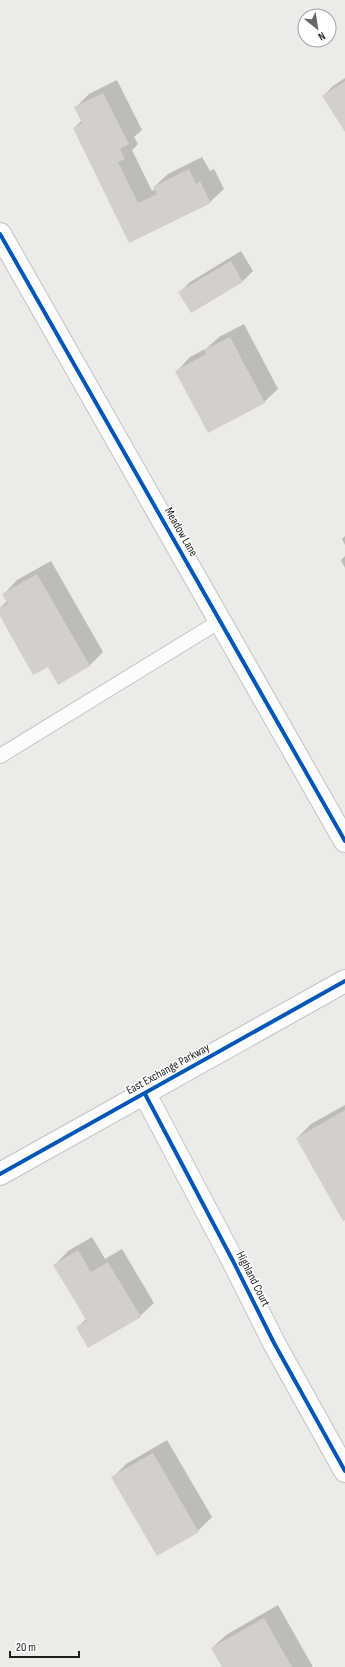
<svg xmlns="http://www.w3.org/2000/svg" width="345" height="1667" viewBox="0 0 345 1667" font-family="'Sofia Sans Condensed',sans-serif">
<rect width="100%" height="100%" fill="#edebe8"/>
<g fill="#0003">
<polygon points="345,78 345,130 323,96 333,86"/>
<polygon points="117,80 142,130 134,137 138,144 132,150 152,191 155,189 154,187 168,174 202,157 210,171 214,169 224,189 210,202 130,242 74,128 82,120 76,107 89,94"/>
<polygon points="241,251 253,271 243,281 180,292 190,282"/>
<polygon points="244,324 278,389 264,402 177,371 190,357 207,348 219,337"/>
<polygon points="345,536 345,545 342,539"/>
<polygon points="345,556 345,568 341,560"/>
<polygon points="51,561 103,652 89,666 48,665 0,614 0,608 7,601 4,594 17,580"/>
<polygon points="345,1105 345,1219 297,1138 311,1124"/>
<polygon points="92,1237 105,1259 122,1249 154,1303 140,1316 77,1328 86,1319 55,1265 68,1251"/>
<polygon points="167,1440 212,1517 198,1531 157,1555 113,1477 126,1464"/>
<polygon points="278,1605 313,1667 223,1667 212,1648 226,1635"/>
</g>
<g fill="#d2cfcc">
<polygon points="345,81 345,132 322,96"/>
<polygon points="103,93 129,144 120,149 125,159 118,162 138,203 157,194 153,187 189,169 196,184 200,181 211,203 129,243 73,128 82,123 74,107"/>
<polygon points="231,261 243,282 191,313 178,292"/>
<polygon points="230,337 265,403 208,433 175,371 206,354 204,350"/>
<polygon points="37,574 90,666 58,685 48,667 33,675 0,616 0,608 8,604 2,594"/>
<polygon points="345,1110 345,1220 343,1221 296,1138"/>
<polygon points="78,1250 91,1272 108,1262 141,1317 88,1348 76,1327 87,1321 53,1265"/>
<polygon points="153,1453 199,1532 157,1556 111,1477"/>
<polygon points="264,1618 292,1667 222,1667 211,1648"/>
</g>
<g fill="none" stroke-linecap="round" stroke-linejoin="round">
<defs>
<polyline id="service" points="0,756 220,621"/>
<g id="minor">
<polyline points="0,234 345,841"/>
<polyline points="145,1094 233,1261 274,1343 345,1471"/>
<polyline points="0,1174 345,981"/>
</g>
</defs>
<use href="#service" stroke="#c4c3c2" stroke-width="16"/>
<use href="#minor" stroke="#c4c3c2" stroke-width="24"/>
<use href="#service" stroke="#fcfcfc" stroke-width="14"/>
<use href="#minor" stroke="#fcfcfc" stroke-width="22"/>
<defs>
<g id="cycleway">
<polyline points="0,234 345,841"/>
<polyline points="145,1094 233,1261 274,1343 345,1471"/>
<polyline points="0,1174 345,981"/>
</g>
</defs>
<use href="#cycleway" stroke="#fff" stroke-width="6"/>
<use href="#cycleway" stroke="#0057b8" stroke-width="4"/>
</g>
<g text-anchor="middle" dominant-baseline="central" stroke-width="3" stroke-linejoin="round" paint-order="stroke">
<g font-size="12" fill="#1f1f1f" stroke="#fff">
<text transform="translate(181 532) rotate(60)">Meadow Lane</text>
<text transform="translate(168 1069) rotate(-29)">East Exchange Parkway</text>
<text transform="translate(253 1279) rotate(63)">Highland Court</text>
</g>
</g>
<g transform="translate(317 28) rotate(150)"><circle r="19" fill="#ffffff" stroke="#a5a5a5"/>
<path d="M0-3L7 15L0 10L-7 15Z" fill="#676665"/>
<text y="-6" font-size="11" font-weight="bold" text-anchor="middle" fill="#1f1f1f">N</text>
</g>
<path d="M10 1651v6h69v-6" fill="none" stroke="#1f1f1f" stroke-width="2"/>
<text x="16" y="1651" font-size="12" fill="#1f1f1f" stroke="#ffffff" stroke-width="3" paint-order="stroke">20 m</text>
</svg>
